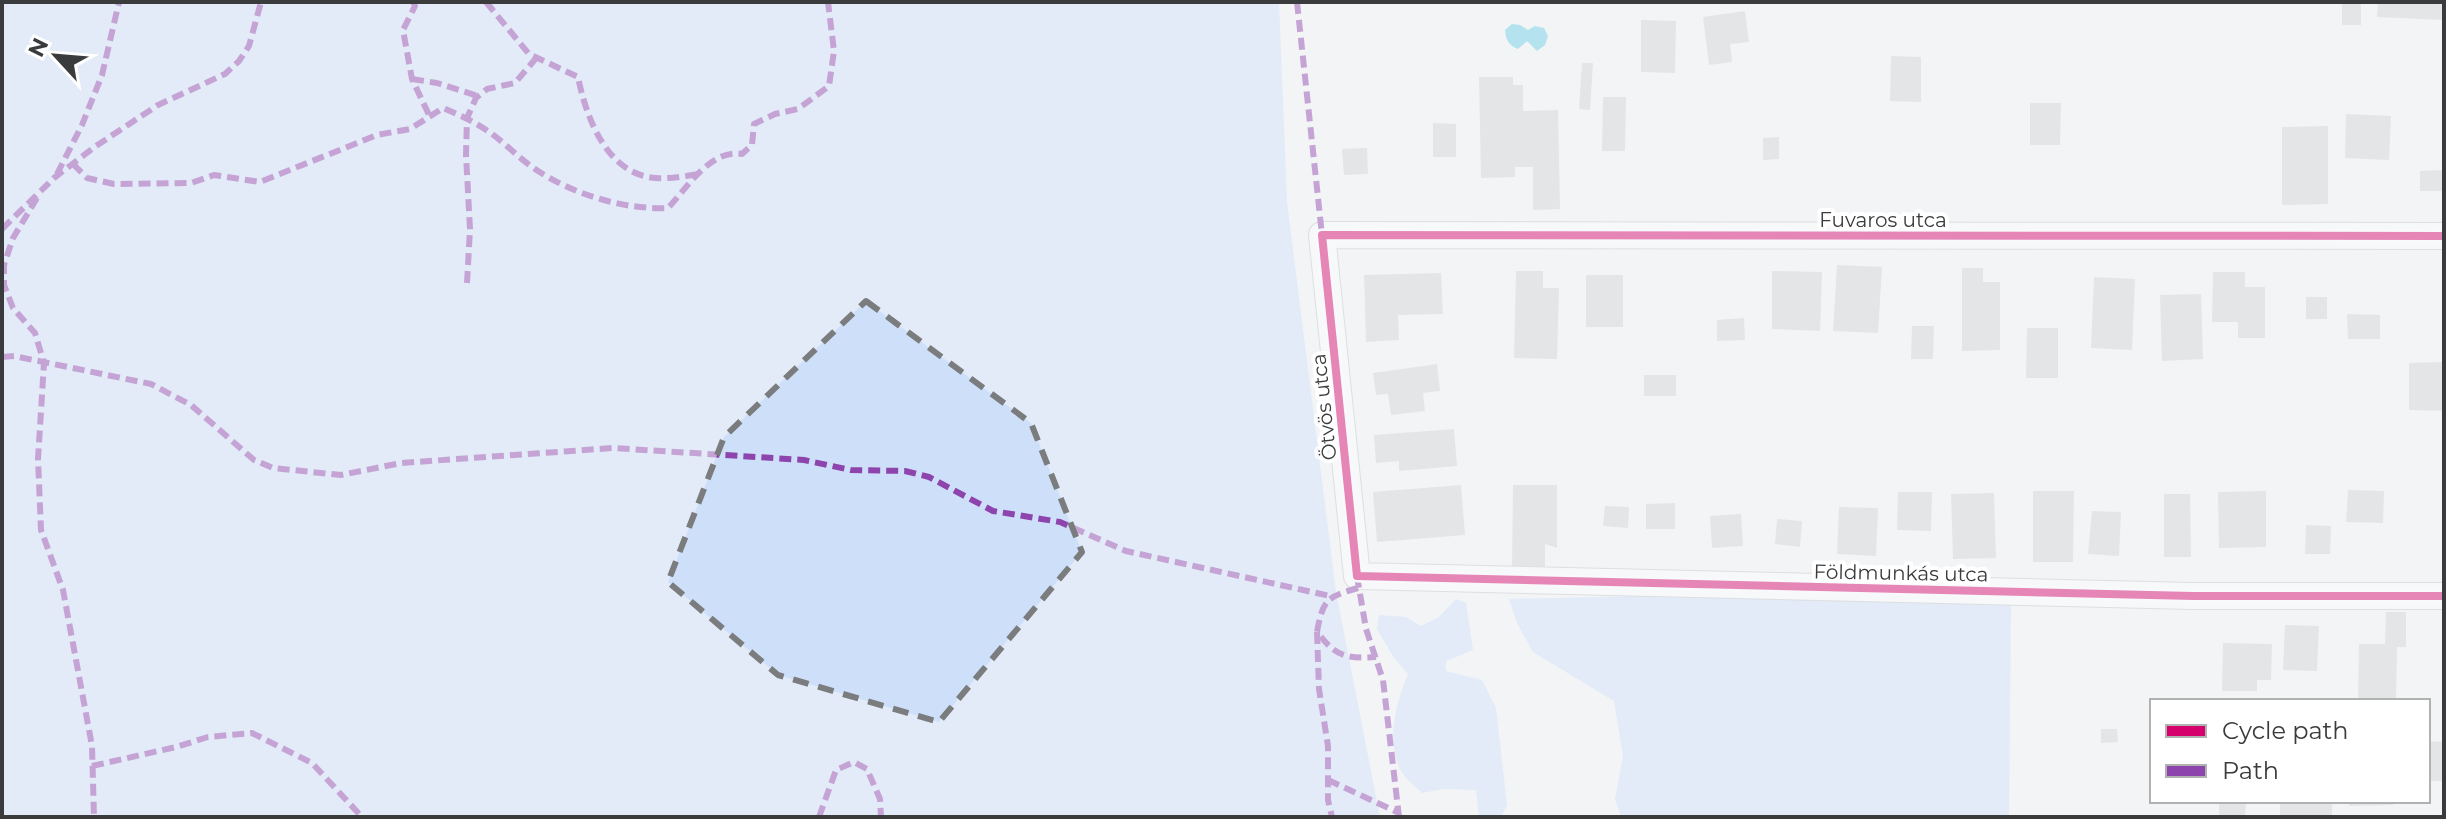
<svg xmlns="http://www.w3.org/2000/svg" width="2446" height="819" viewBox="0 0 2446 819" font-family="Montserrat,sans-serif">
<rect width="100%" height="100%" fill="#f2f4f6"/>
<g fill="#cee0f9">
<polygon points="2,2 1279,2 1287,202 1336,592 1380,817 2,817"/>
<polygon points="1680,595 2011,603 2009,817 1621,817 1615,799 1623,756 1614,701 1533,652 1517,623 1509,599"/>
<path d="M 1456,599 L 1466,603 L 1473,650 L 1446,661 L 1446,671 L 1482,680 L 1496,708 L 1507,805 L 1501,817 L 1479,817 L 1476,790 L 1443,789 L 1422,793 C 1415,786 1404,778 1400,769 C 1386,738 1396,704 1408,674 L 1394,658 L 1377,629 L 1379,615 L 1406,617 L 1421,626 L 1439,617 Z"/>
</g>
<path fill="#69cde4" d="M 1512,24 L 1520,25 L 1528,30 L 1535,26 L 1544,28 L 1548,36 L 1545,45 L 1537,51 L 1527,41 L 1518,49 C 1508,45 1506,40 1505,30 Z"/>
<g fill="#d3d3d4">
<rect x="2342" y="2" width="19" height="23"/>
<polygon points="2378,2 2444,2 2444,20 2377,17"/>
<polygon points="1745,11 1749,42 1730,44 1732,62 1709,65 1703,17"/>
<polygon points="1641,20 1676,21 1675,73 1641,72"/>
<polygon points="1891,56 1921,57 1921,102 1890,101"/>
<polygon points="1582,63 1593,63 1590,110 1579,109"/>
<polygon points="1479,77 1513,77 1513,85 1523,85 1523,111 1558,110 1560,209 1533,210 1533,167 1515,167 1515,177 1481,178"/>
<polygon points="1603,97 1626,97 1625,151 1602,151"/>
<polygon points="2030,103 2061,103 2060,145 2030,145"/>
<polygon points="2346,114 2391,116 2389,160 2345,158"/>
<polygon points="1433,123 1456,124 1456,157 1433,157"/>
<polygon points="2328,126 2328,204 2282,205 2282,127"/>
<polygon points="1779,137 1779,159 1763,160 1763,138"/>
<polygon points="1367,148 1368,174 1344,175 1342,149"/>
<polygon points="2444,170 2444,191 2420,191 2420,171"/>
<polygon points="1837,265 1882,267 1878,333 1833,331"/>
<polygon points="1962,268 1983,268 1983,282 2000,282 2000,350 1962,351"/>
<polygon points="1516,271 1543,271 1543,288 1559,288 1557,359 1514,358"/>
<polygon points="1772,271 1822,272 1820,331 1772,329"/>
<polygon points="2213,272 2245,272 2245,287 2265,287 2265,338 2238,338 2238,322 2212,322"/>
<polygon points="1441,273 1443,314 1398,315 1399,340 1366,342 1364,275"/>
<rect x="1586" y="275" width="37" height="52"/>
<polygon points="2094,277 2135,279 2132,350 2091,348"/>
<polygon points="2201,294 2203,359 2162,361 2160,295"/>
<rect x="2306" y="297" width="21" height="22"/>
<polygon points="2347,314 2380,315 2380,339 2348,339"/>
<polygon points="1744,318 1745,340 1717,341 1717,320"/>
<polygon points="1912,326 1934,326 1933,359 1911,359"/>
<polygon points="2027,328 2058,328 2058,378 2026,378"/>
<polygon points="2444,362 2444,411 2409,410 2409,363"/>
<polygon points="1437,364 1440,391 1423,393 1425,411 1391,415 1388,394 1376,395 1373,373"/>
<rect x="1644" y="375" width="32" height="21"/>
<polygon points="1454,429 1457,466 1399,471 1399,461 1376,463 1374,435"/>
<polygon points="1461,485 1465,535 1377,542 1373,492"/>
<polygon points="1513,485 1557,485 1557,548 1545,544 1545,569 1512,568"/>
<polygon points="2348,490 2384,491 2383,523 2346,522"/>
<polygon points="2033,491 2074,491 2073,562 2033,562"/>
<polygon points="2266,491 2266,547 2219,548 2218,492"/>
<polygon points="1898,492 1932,492 1931,531 1897,530"/>
<polygon points="1994,493 1996,558 1953,559 1951,494"/>
<polygon points="2164,494 2190,494 2191,557 2164,557"/>
<polygon points="1675,503 1675,529 1646,529 1646,504"/>
<polygon points="1605,506 1629,507 1628,528 1603,526"/>
<polygon points="1839,507 1878,508 1876,556 1837,554"/>
<polygon points="2092,511 2121,512 2119,556 2088,554"/>
<polygon points="1741,514 1743,546 1712,548 1710,516"/>
<polygon points="1777,519 1802,521 1800,547 1775,544"/>
<polygon points="2306,525 2331,526 2330,554 2305,554"/>
<polygon points="2386,612 2406,612 2406,647 2397,647 2396,701 2358,701 2359,644 2385,644"/>
<polygon points="2285,625 2319,626 2317,671 2283,670"/>
<polygon points="2223,643 2272,644 2271,680 2257,680 2257,691 2222,691"/>
<polygon points="2101,729 2117,729 2118,742 2101,743"/>
<polygon points="2428,741 2444,742 2444,781 2428,781"/>
<polygon points="2219,801 2246,801 2245,817 2219,817"/>
<rect x="2280" y="801" width="52" height="16"/>
<polygon points="2349,801 2393,801 2393,805 2349,806"/>
</g>
<g fill="none" stroke-linecap="round" stroke-linejoin="round">
<defs>
<polyline id="minor" points="2444,236 1322,235 1357,576 2193,596 2444,596"/>
</defs>
<use href="#minor" stroke="#c3c4c6" stroke-width="28"/>
<use href="#minor" stroke="#fdfdfe" stroke-width="26"/>
<g stroke="#8e44ad" stroke-width="6" stroke-dasharray="12 6" stroke-linecap="butt">
<polyline points="413,2 415,6 403,30 412,79 429,115"/>
<path d="M 486,2 L 529,54 L 578,77 C 586,117 607,175 656,178 C 670,179 686,176 699,174"/>
<polyline points="1297,2 1322,235"/>
<polyline points="412,79 437,83 478,96"/>
<path d="M 73,164 L 87,178 L 114,184 L 191,183 L 214,175 L 260,182 L 377,135 L 410,129 L 443,108 C 460,115 477,123 492,134 C 507,145 520,159 535,169 C 572,194 624,210 668,208 C 688,187 710,149 742,154 L 752,145 L 754,124 L 775,114 L 798,109 L 829,86 L 834,51 L 828,2"/>
<polyline points="57,174 82,125 102,75 119,2"/>
<polyline points="37,198 13,238 4,265 4,285 13,308 35,333 44,363 38,459 41,530 63,590 92,746 94,817"/>
<polyline points="2,229 54,178 96,146 158,105 225,74 239,61 249,46 261,2"/>
<polyline points="467,283 470,229 466,155 467,118 476,98 487,89 515,83 537,57"/>
<polyline points="2,357 14,356 151,384 191,405 254,460 273,468 341,475 401,463 613,448 804,460 851,470 905,471 929,477 993,511 1060,522 1126,551 1330,596"/>
<polyline points="1357,576 1366,629 1383,680 1399,817"/>
<path d="M 1358,588 C 1327,597 1323,599 1317,632 C 1336,657 1347,659 1376,657"/>
<polyline points="1317,632 1319,689 1328,746 1328,800 1332,817"/>
<polyline points="92,766 176,747 208,737 252,733 312,763 362,817"/>
<polyline points="1328,780 1397,812"/>
<polyline points="819,817 836,770 854,762 867,769 880,799 881,817"/>
</g>
<defs>
<polyline id="cycleway" points="2444,236 1322,235 1357,576 2193,596 2444,596"/>
</defs>
<use href="#cycleway" stroke="#fff" stroke-width="13"/>
<use href="#cycleway" stroke="#d6006c" stroke-width="8"/>
</g>
<path d="M0 0H2446V819H0ZM 866,301 L 1031,423 L 1082,552 L 939,722 L 778,675 L 668,582 L 724,437 Z" fill="#f2f4f6" fill-opacity=".55" fill-rule="evenodd"/>
<path fill="none" stroke="#7a7c7e" stroke-width="6" stroke-dasharray="16 10" stroke-linejoin="round" d="M 866,301 L 1031,423 L 1082,552 L 939,722 L 778,675 L 668,582 L 724,437 Z"/>
<g text-anchor="middle" dominant-baseline="central" stroke-width="8" stroke-linejoin="round" paint-order="stroke">
<g font-size="20" fill="#3a3b3d" stroke="#fff">
<text x="1883" y="220">Fuvaros utca</text>
<text transform="translate(1324 407) rotate(-96)">Ötvös utca</text>
<text transform="translate(1901 573) rotate(1)">Földmunkás utca</text>
</g>
</g>
<rect width="2446" height="819" fill="none" stroke="#3a3b3d" stroke-width="8"/>
<rect x="2150" y="699" width="280" height="104" fill="#ffffff" stroke="#b0b1b1" stroke-width="2"/>
<rect x="2166" y="725" width="40" height="12" fill="#d6006c" stroke="#b0b1b1" stroke-width="2"/>
<text x="2222" y="739" font-size="24" fill="#3a3b3d">Cycle path</text>
<rect x="2166" y="765" width="40" height="12" fill="#8e44ad" stroke="#b0b1b1" stroke-width="2"/>
<text x="2222" y="779" font-size="24" fill="#3a3b3d">Path</text>
<g transform="translate(56 56) rotate(296)" stroke="#ffffff" stroke-width="6" paint-order="stroke">
<path d="M0-6L14 30L0 20L-14 30Z" fill="#3a3b3d"/>
<text y="-12" font-size="22" font-weight="bold" text-anchor="middle" fill="#3a3b3d">N</text>
</g>
</svg>
